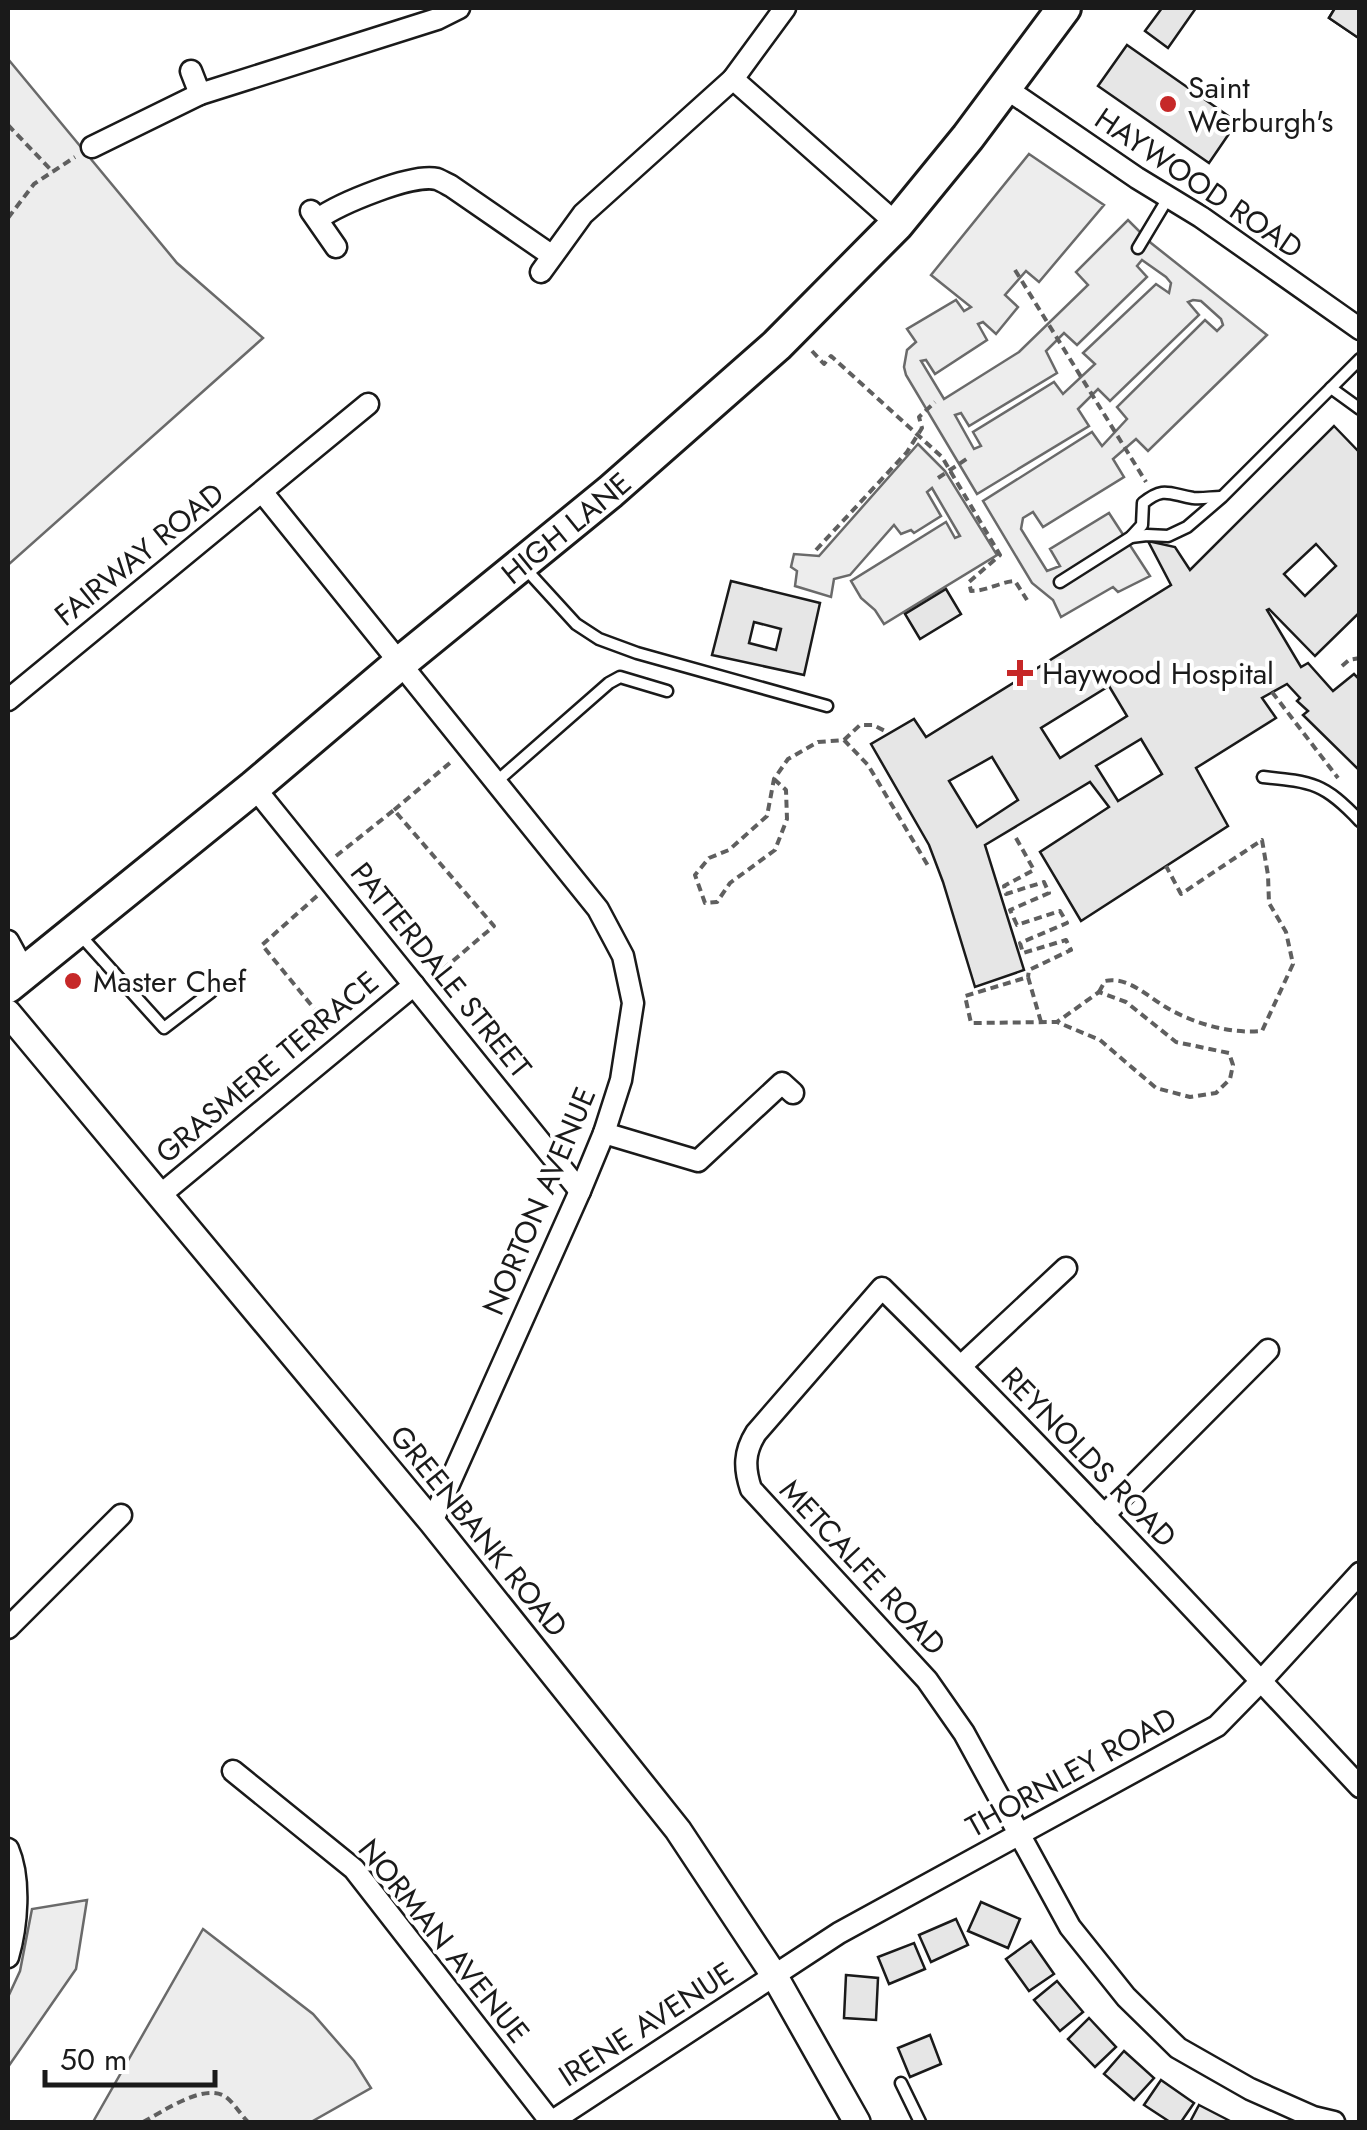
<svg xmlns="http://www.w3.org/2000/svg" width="1367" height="2130" viewBox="0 0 1367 2130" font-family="Jost,sans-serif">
<rect width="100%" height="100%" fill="#fff"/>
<g fill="#ededed" stroke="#6a6a6a" stroke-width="2.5" fill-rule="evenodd">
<polygon points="8,59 177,263 263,338 8,565"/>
<path d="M 1029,154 L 1104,205 L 1039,282 L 1026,271 L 1005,295 L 1018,307 L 996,334 L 983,322 L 978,324 L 987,340 L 935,374 L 926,360 L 921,361 L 944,399 L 1019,352 L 1088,285 L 1076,272 L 1128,220 L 1151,243 L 1267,335 L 1148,451 L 1136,439 L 1113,459 L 1124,477 L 1043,527 L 1033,512 L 1023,518 L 1021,529 L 1047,571 L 1060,566 L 1050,549 L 1109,513 L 1150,576 L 1118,592 L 1113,587 L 1061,617 L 1053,600 L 1032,583 L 983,501 L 1092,432 L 1102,446 L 1127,419 L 1117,407 L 1205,320 L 1217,331 L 1223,325 L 1221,319 L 1201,301 L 1193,300 L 1188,302 L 1199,315 L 1110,401 L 1098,389 L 1078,409 L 1089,426 L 977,494 L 906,375 L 904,367 L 907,350 L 916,342 L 907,329 L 956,300 L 964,311 L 971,307 L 931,275 ZM 1142,260 L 1166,277 L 1171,283 L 1169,293 L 1156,284 L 1083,353 L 1095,364 L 1063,394 L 1054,382 L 973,432 L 981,446 L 974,449 L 955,415 L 961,413 L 969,426 L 1057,373 L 1046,351 L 1064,333 L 1077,345 L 1147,277 L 1137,266 Z"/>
<polygon points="918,444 945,471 997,555 884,624 875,610 861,598 851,581 946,522 955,538 960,536 932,488 927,492 941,516 914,533 911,530 901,534 894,525 850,575 834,579 831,597 795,586 797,571 791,567 794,554 819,556"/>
<polygon points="87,1900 76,1969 8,2067 8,1997 20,1971 32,1909"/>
<polygon points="203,1929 313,2014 354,2061 371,2088 311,2122 93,2122"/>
</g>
<g fill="#e6e6e6" stroke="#1a1a1a" stroke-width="2.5" fill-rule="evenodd">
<polygon points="1162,8 1196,8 1168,48 1145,31"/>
<polygon points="1335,8 1360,8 1360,39 1329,18"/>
<polygon points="1335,8 1360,8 1360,39 1329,18"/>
<polygon points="1127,45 1237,122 1209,163 1098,86"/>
<path d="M 1334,426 L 1360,453 L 1360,612 L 1315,656 L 1269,609 L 1267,610 L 1301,667 L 1308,663 L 1333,691 L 1354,674 L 1360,680 L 1360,771 L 1303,715 L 1308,711 L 1297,701 L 1300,698 L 1287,684 L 1262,698 L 1276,718 L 1196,768 L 1228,826 L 1081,921 L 1040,852 L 1109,807 L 1090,782 L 985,845 L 1024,970 L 975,987 L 943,882 L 929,845 L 871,744 L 914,719 L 926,737 L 1171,585 L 1148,541 L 1175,547 L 1190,570 ZM 1316,544 L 1336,566 L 1305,596 L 1284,574 ZM 1109,686 L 1127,716 L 1060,758 L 1041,728 ZM 1141,739 L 1162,774 L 1118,801 L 1096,766 ZM 992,757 L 1018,800 L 977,827 L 949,781 Z"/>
<path d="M 731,581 L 820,603 L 804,675 L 712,655 ZM 754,622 L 781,629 L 776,650 L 749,643 Z"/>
<polygon points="946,589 961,614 920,639 905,614"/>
<polygon points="981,1902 1020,1919 1008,1948 968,1931"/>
<polygon points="956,1919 968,1945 931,1962 919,1935"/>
<polygon points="1031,1941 1054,1974 1029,1991 1006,1959"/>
<polygon points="914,1943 925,1969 889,1984 878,1957"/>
<polygon points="846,1975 878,1978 876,2020 844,2018"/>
<polygon points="1057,1981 1083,2012 1060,2031 1034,2000"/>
<polygon points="1089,2018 1116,2047 1095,2067 1068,2039"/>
<polygon points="930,2035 941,2064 910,2077 898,2048"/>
<polygon points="1124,2051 1154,2078 1134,2100 1104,2074"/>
<polygon points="1161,2080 1194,2103 1181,2122 1170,2122 1144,2105"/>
<polygon points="1199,2105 1232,2122 1190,2122"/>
</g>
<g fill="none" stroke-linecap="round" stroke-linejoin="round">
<defs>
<g id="service">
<polyline points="1138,248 1168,198"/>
<polyline points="1331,388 1360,409"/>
<polyline points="1131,537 1147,535 1168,536 1187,527 1222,497 1360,359"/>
<polyline points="523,566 576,624 599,639 637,653 827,706"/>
<path d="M 1060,582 L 1131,537 L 1142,525 L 1143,503 C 1164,486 1169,494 1193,498 C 1202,499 1212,497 1220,497"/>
<path d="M 1263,777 C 1313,782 1324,783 1360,821"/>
<polyline points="496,782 609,683 620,677 667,691"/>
<polyline points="81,936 164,1028 211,992"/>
<polyline points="901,2083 920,2122"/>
</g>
<g id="minor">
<polyline points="191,71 200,94"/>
<polyline points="733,79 785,8"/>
<polyline points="1004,87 1137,178 1201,217 1360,329"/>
<polyline points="92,147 200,94 437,19 459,8"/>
<polyline points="311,211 336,247"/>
<path d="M 318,219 C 339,204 412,173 437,179 C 440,180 449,185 451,186 L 551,255"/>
<polyline points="541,272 583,214 733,79 897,224"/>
<polyline points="263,493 598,909 623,956 633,1003 621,1080 604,1133 580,1191 432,1522"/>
<polyline points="8,700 368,404"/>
<polyline points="254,787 580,1191"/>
<polyline points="8,941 26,974"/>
<polyline points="604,1133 698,1161 782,1083 793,1093"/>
<polyline points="159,1196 414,985"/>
<polyline points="961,1366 1066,1268"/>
<polyline points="1104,1515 1268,1350"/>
<polyline points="8,1628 121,1515"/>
<polyline points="233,1771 354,1869 551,2122 839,1933 1217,1726 1261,1681 1360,1573"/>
<path d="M 8,1849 C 21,1879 17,1926 8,1957"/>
<path d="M 1334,2122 L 1313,2117 L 1250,2089 L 1178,2048 L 1126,1997 L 1070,1927 L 964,1733 L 927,1680 L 751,1489 C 744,1468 744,1452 756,1433 L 882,1288 C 1046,1450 1203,1619 1360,1787"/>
</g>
<polyline id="tertiary" points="8,1013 432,1522 678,1830 774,1975 857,2122"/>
<g id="primary">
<path id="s1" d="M 8,986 L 254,787 L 399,664 L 610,492 L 777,345 L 897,224 L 968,137 L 1064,8"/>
</g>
</defs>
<use href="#service" stroke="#1a1a1a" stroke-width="15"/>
<use href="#minor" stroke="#1a1a1a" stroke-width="25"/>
<use href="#tertiary" stroke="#1a1a1a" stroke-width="30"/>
<use href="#primary" stroke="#1a1a1a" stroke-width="38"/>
<g stroke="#5f5f5f" stroke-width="4" stroke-dasharray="8 5" stroke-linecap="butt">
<polyline points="8,125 53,172"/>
<polyline points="8,218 34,184 75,157"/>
<polyline points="1015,270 1146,482"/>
<path d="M 812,351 L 824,364 L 831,356 L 942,457 L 1000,555 L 969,582 L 971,591 C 987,591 1000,582 1015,581 L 1027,600"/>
<polyline points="938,478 968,458"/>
<polyline points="816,550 907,452 922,428 919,417 935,402"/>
<polyline points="1342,666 1349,660 1360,658"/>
<polyline points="1358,678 1360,676"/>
<polyline points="1272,692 1338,778"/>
<polyline points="844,740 860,725 873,725 885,731"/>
<polyline points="774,779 786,790 787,819 775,850 730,883 717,902 705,903 695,875 709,858 729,850 767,816 774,779 788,759 818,742 844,740 868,765 930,869"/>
<polyline points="394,810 451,762"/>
<polyline points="1016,838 1034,870 1004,886 1006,894 1044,882 1049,893 1010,910 1017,925 1060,911 1067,923 1020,943 1023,953 1066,940 1071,950 1029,970 1028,977"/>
<polyline points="336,856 394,810 494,926 434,977"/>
<polyline points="317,896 262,945 330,1028"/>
<path d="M 1099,992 L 1105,981 C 1129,976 1149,998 1169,1009 C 1196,1024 1231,1034 1262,1031 L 1293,964 L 1286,932 L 1269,903 L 1268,875 L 1262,840 L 1181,894 L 1166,866"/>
<polyline points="1041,1022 1028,977 965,996 971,1023 1057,1022 1100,1040 1156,1088 1190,1097 1216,1093 1230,1079 1233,1065 1229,1053 1176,1042 1126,1002 1099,992 1057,1022"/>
<path d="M 143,2122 C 163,2112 204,2082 226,2097 C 234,2103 241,2115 248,2122"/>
</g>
<use href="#service" stroke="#fff" stroke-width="10"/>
<use href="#minor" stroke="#fff" stroke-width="20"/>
<use href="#tertiary" stroke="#fff" stroke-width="25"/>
<use href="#primary" stroke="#fff" stroke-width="32"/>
</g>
<g fill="#c62828" stroke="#fff" stroke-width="4">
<circle cx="1168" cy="104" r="10"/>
<path d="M1015 658h10v10h10v10h-10v10h-10v-10h-10v-10h10z"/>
<circle cx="73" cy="981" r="10"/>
</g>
<g text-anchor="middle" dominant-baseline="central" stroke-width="8" stroke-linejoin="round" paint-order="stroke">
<g font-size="30" fill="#1a1a1a" stroke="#fff" text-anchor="start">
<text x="1188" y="87">Saint<tspan x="1188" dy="34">Werburgh's</tspan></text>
<text x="1042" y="673">Haywood Hospital</text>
<text x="93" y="981">Master Chef</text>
</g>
<g font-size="30" fill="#1a1a1a" stroke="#fff">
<text transform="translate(1199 183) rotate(34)">HAYWOOD ROAD</text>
<text stroke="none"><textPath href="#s1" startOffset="722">HIGH LANE</textPath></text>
<text transform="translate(139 554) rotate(-39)">FAIRWAY ROAD</text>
<text transform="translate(441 970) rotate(51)">PATTERDALE STREET</text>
<text transform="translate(267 1067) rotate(-40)">GRASMERE TERRACE</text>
<text transform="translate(539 1201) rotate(-67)">NORTON AVENUE</text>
<text transform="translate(1089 1457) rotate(46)">REYNOLDS ROAD</text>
<text transform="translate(479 1531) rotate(51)">GREENBANK ROAD</text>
<text transform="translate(863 1567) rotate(47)">METCALFE ROAD</text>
<text transform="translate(1071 1772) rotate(-29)">THORNLEY ROAD</text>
<text transform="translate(444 1941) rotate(51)">NORMAN AVENUE</text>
<text transform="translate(646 2024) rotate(-33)">IRENE AVENUE</text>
</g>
</g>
<rect width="1367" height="2130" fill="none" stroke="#1a1a1a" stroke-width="20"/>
<path d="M45 2070v15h170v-15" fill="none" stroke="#1a1a1a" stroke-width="5"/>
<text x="60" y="2070" font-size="30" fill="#1a1a1a" stroke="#ffffff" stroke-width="8" paint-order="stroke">50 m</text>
</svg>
